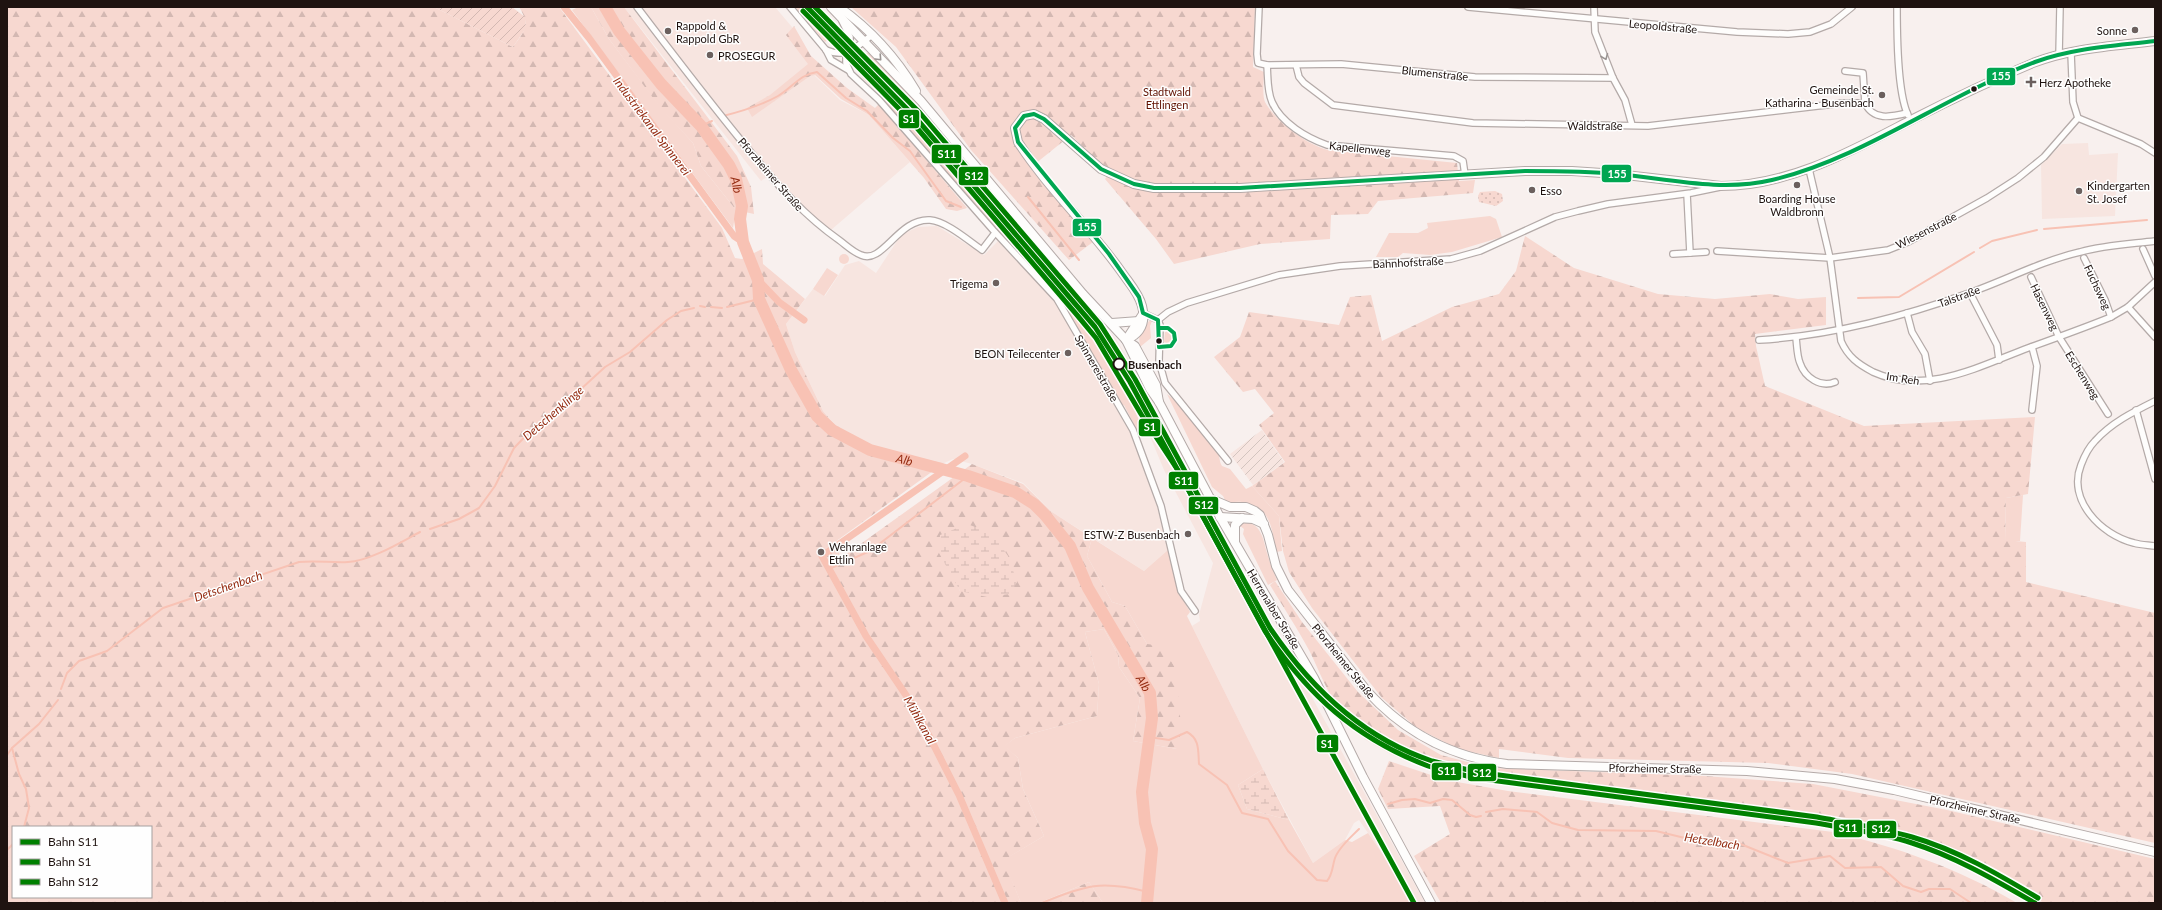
<svg xmlns="http://www.w3.org/2000/svg" width="2162" height="910" viewBox="0 0 2162 910" font-family="Lato,sans-serif">
<defs>
<pattern id="industrial-furrows" width="10" height="10" patternUnits="userSpaceOnUse"><rect width="10" height="10" fill="#f7e5e0"/><path d="M-1 1l2-2M0 10L10 0M9 11l2-2" fill="none" stroke="#d3c4bf"/></pattern>
<pattern id="forest-firs" width="22" height="20" patternUnits="userSpaceOnUse"><rect width="22" height="20" fill="#f7d8d0"/><path d="M5 1l3.5 6h-7zM16 11l3.5 6h-7z" fill="#d3b8b2"/></pattern>
<pattern id="wetland-marsh" width="20" height="14" patternUnits="userSpaceOnUse"><rect width="20" height="14" fill="#f7d8d0"/><path d="M1 5h8M5 5V1M11 12h8M15 12V8" fill="none" stroke="#d3b8b2"/></pattern>
<pattern id="park-dots" width="8" height="8" patternUnits="userSpaceOnUse"><rect width="8" height="8" fill="#f7d8d0"/><path d="M2 2h.1M6 6h.1" fill="none" stroke="#d3b8b2" stroke-width="1.8" stroke-linecap="round"/></pattern>
<pattern id="garden-furrows" width="10" height="10" patternUnits="userSpaceOnUse"><rect width="10" height="10" fill="#f7d8d0"/><path d="M-1 1l2-2M0 10L10 0M9 11l2-2" fill="none" stroke="#d3b8b2"/></pattern>
</defs>
<rect width="100%" height="100%" fill="#f8f0ee"/>
<g fill="#f7e5e0">
<polygon points="624,7 775,7 792,27 810,56 815,76 840,100 869,115 910,162 831,230 800,205 773,173 761,181"/>
<polygon points="803,7 817,7 848,40 842,45"/>
<polygon points="862,53 941,134 1116,339 1144,386 1215,521 1425,903 1412,903 1391,866 1359,820 1354,823 1345,840 1313,863 1263,769 1192,626 1200,621 1199,615 1213,563 1164,470 1137,405 1132,401 1102,348 1096,335 1082,315 889,93 856,59"/>
<polygon points="2088,143 2089,155 2118,153 2115,216 2042,219 2041,165 2062,144"/>
<polygon points="937,226 984,255 998,241 1021,262 1056,299 1087,360 1130,432 1158,509 1169,549 1144,571 1052,512 1023,483 972,464 953,459 944,463 870,447 834,424 823,411 795,352 786,324 813,289 825,296 845,265 859,261 876,273 901,235 918,227"/>
<polygon points="1368,733 1420,760 1451,770 1483,777 1830,823 1877,832 1918,843 1965,860 2044,903 2029,903 1963,867 1917,848 1875,836 1829,828 1482,783 1449,776 1392,755 1364,739"/>
</g>
<polygon fill="url(#industrial-furrows)" points="1262,430 1284,462 1253,485 1230,454"/>
<g fill="#f7d8d0">
<polygon points="578,7 591,7 609,39 662,109 693,143 701,166 736,210 733,228 572,10"/>
<polygon points="795,7 802,7 832,36 825,42"/>
<polygon points="868,53 873,56 946,135 969,162 966,164 941,134 862,54"/>
<path d="M 855,59 L 892,96 L 891,98 L 885,94 L 881,96 C 872,85 853,75 855,59 Z"/>
<polygon points="887,98 930,145 998,225 994,228 883,99"/>
<polygon points="1490,216 1496,219 1502,237 1452,252 1430,255 1403,253 1398,257 1376,257 1389,233 1418,233 1428,228 1427,223"/>
<polygon points="1000,226 1040,271 995,230"/>
<circle cx="844" cy="259" r="5"/>
<polygon points="827,268 838,275 824,296 813,289"/>
<path d="M 1041,274 C 1048,278 1055,289 1061,296 C 1094,335 1122,378 1142,427 L 1137,430 L 1124,405 L 1121,406 L 1061,299 Z"/>
<polygon points="1149,321 1152,321 1150,326 1151,338 1140,347 1139,336"/>
<polygon points="1168,331 1171,334 1172,340 1167,343 1164,342 1165,332"/>
<path d="M 1167,394 C 1175,400 1216,443 1218,452 C 1220,457 1219,461 1222,466 L 1230,469 L 1246,489 L 1252,486 L 1279,516 L 1282,551 L 1276,552 C 1272,528 1271,507 1242,502 C 1237,501 1231,503 1226,502 L 1223,496 L 1212,487 Z"/>
<polygon points="2023,495 2020,541 2005,541 2006,498"/>
<path d="M 1243,522 C 1262,523 1263,539 1267,553 C 1270,563 1273,571 1277,580 L 1268,585 L 1243,534 L 1244,529 L 1239,525 Z"/>
<polygon points="1092,538 1144,571 1169,549 1180,594 1190,612 1187,616 1263,769 1238,785 1247,809 1289,820 1313,863 1345,840 1352,842 1368,833 1391,866 1412,903 1103,903 1089,882 1039,903 1021,903 1003,860 1044,836 1023,789 1018,758 1004,746 1015,738 1097,716 1099,684 1085,632 1104,629 1118,655 1119,667 1140,698 1133,741 1177,749 1147,644 1125,606 1112,602 1087,556"/>
</g>
<g fill="url(#forest-firs)" fill-rule="evenodd">
<path d="M 7,7 L 434,7 L 513,47 C 525,30 531,26 519,7 L 559,7 L 722,228 L 735,258 L 742,259 L 762,249 L 763,264 L 805,299 L 786,324 L 795,352 L 823,411 L 834,424 L 870,447 L 944,463 L 835,542 L 841,558 L 972,464 L 1023,484 L 1052,512 L 1092,538 L 1087,556 L 1112,602 L 1125,606 L 1147,644 L 1162,646 L 1177,671 L 1181,730 L 1177,749 L 1133,741 L 1140,698 L 1119,667 L 1118,655 L 1104,629 L 1085,632 L 1099,684 L 1097,716 L 1015,738 L 1005,746 L 1018,758 L 1023,789 L 1044,836 L 1004,860 L 1021,903 L 7,903 ZM 992,533 L 960,591 L 953,576 ZM 13,827 L 151,827 L 151,897 L 13,897 Z"/>
<polygon points="591,7 624,7 737,156 751,187 754,214 736,210 701,166 693,143 662,110 609,39"/>
<path d="M 851,7 L 1255,7 L 1253,67 L 1264,72 C 1264,80 1262,95 1265,102 C 1276,122 1307,145 1328,150 L 1457,163 L 1459,181 L 1475,180 L 1473,193 L 1378,201 L 1368,214 L 1331,215 L 1330,239 L 1260,244 L 1174,264 L 1156,239 L 1105,179 L 1112,170 L 1099,162 L 1071,135 L 1030,168 L 1093,242 L 1069,260 L 971,150 L 896,47 Z"/>
<polygon points="794,26 811,56 847,88 875,108 879,104 967,208 957,211 946,209 924,178 869,115 841,99 815,75 810,76 752,117 747,108 770,95 808,64 786,35"/>
<polygon points="1525,236 1574,268 1658,294 1715,299 1770,294 1798,299 1826,297 1826,325 1755,334 1756,346 1765,386 1864,426 2035,417 2028,494 2006,498 2005,540 2026,542 2026,582 2155,613 2155,843 1852,774 1768,763 1568,758 1499,749 1499,758 1458,749 1417,728 1382,698 1312,608 1289,572 1283,551 1279,516 1252,486 1285,462 1259,425 1274,413 1255,389 1243,392 1214,357 1240,337 1249,312 1339,325 1350,297 1371,295 1382,341 1452,307 1499,294 1516,271"/>
<path d="M 1275,581 L 1302,622 L 1358,692 L 1398,730 L 1441,755 L 1490,768 L 1704,776 L 1813,784 L 1947,810 L 2155,859 L 2155,903 L 2044,903 L 1965,860 L 1918,843 L 1877,832 L 1830,823 L 1483,777 C 1434,766 1374,749 1340,709 C 1329,697 1318,668 1310,652 C 1298,629 1283,607 1270,585 Z"/>
<path d="M 1389,761 L 1446,780 L 1508,791 L 1833,832 C 1898,847 1959,869 2017,903 L 1441,903 L 1414,856 L 1450,834 L 1440,806 L 1388,809 L 1378,789 Z"/>
<polygon points="1089,882 1103,903 1039,903"/>
</g>
<g fill="url(#wetland-marsh)">
<polygon points="967,524 992,533 1008,556 1017,582 1010,594 987,597 960,591 939,553 940,535"/>
<polygon points="1263,769 1289,820 1247,809 1238,785"/>
</g>
<polygon fill="url(#park-dots)" points="1495,191 1502,194 1503,201 1496,206 1479,202 1478,196 1480,192"/>
<polygon fill="url(#garden-furrows)" points="434,7 512,7 525,17 526,28 513,47"/>
<g fill="none" stroke-linecap="round" stroke-linejoin="round">
<g stroke="#f8c2b4" stroke-width="2">
<path d="M 723,116 C 743,111 760,106 778,96 C 792,88 800,74 817,72 L 846,98 L 867,111 L 893,138 L 910,151 L 946,201 L 961,207"/>
<polyline points="701,126 712,121"/>
<polyline points="1028,197 1079,260"/>
<polyline points="2044,229 2147,220"/>
<polyline points="1980,248 1992,241 2037,230"/>
<polyline points="1858,298 1899,297 1974,252"/>
<polyline points="700,306 705,307"/>
<polyline points="711,307 722,308"/>
<polyline points="727,307 759,299"/>
<polyline points="430,529 459,519 479,508 495,486 514,448 538,423 557,411 605,367 630,352 667,320 681,311 694,308"/>
<polyline points="829,569 870,551 968,476"/>
<path d="M 61,689 L 67,673 L 79,661 L 107,651 L 163,608 L 299,562 C 316,560 331,563 348,562 C 370,561 401,542 420,532"/>
<path d="M 1149,737 L 1169,740 L 1187,732 C 1200,739 1198,751 1199,764 L 1227,785 L 1242,813 L 1268,819 L 1288,851 L 1317,880 L 1327,881 C 1333,874 1332,867 1335,858 C 1339,847 1351,837 1359,829"/>
<polyline points="7,755 12,748"/>
<polyline points="1388,804 1402,800 1415,799 1430,803 1443,799 1452,800 1470,815 1476,817 1481,816"/>
<polyline points="1486,812 1503,809 1537,812 1552,823 1578,830 1656,831 1689,839 1738,843 1788,863 1830,856 1845,868 1881,867 1903,886 1921,892 1929,889 1950,889 1971,903"/>
<polyline points="24,827 29,808 26,789 19,774 12,748 39,724 58,700"/>
<polyline points="7,850 13,844"/>
<path d="M 1042,903 C 1085,885 1102,880 1148,892"/>
</g>
<g stroke="#f8c2b4" stroke-width="7">
<polyline points="564,7 589,38 734,236 743,242"/>
<polyline points="758,280 779,302 804,320"/>
<polyline points="965,456 822,556 866,636 916,710 959,795 1005,903"/>
</g>
<path stroke="#f8c2b4" stroke-width="12" id="s1" d="M 605,7 L 619,31 L 661,84 L 701,126 L 729,165 L 736,179 L 742,206 L 740,219 L 743,242 L 758,280 L 759,299 L 791,370 L 817,416 L 832,430 L 870,450 L 968,476 L 1015,492 L 1034,504 L 1045,515 L 1070,546 L 1088,588 L 1150,693 L 1152,718 L 1142,792 L 1145,823 L 1152,849 L 1147,903"/>
<defs>
<g id="street">
<path d="M 637,7 C 675,57 713,107 753,155 C 779,187 805,216 839,240 C 846,245 853,252 861,255 C 883,265 898,218 930,220 C 946,221 969,241 982,250 L 995,233"/>
<polyline points="790,7 826,50 831,60 848,70"/>
<polyline points="1259,7 1257,54 1258,63 1267,65 1341,64 1475,77 1613,78"/>
<polyline points="1468,7 1737,32 1788,34 1810,32 1831,24 1852,7"/>
<polyline points="1594,7 1595,32 1613,78 1625,100 1632,125"/>
<path d="M 1897,7 C 1897,33 1897,92 1908,115"/>
<polyline points="842,21 850,37 850,50"/>
<path d="M 826,50 C 847,59 856,47 872,35"/>
<polyline points="2071,53 2073,102 2078,118 2141,144 2155,153"/>
<polyline points="846,54 846,63 851,74 879,100 993,230 1057,299 1133,430 1161,506 1181,591 1195,611"/>
<polyline points="2059,55 2060,7"/>
<path d="M 1267,65 C 1268,77 1267,91 1272,102 C 1281,123 1307,138 1327,145 L 1454,156 L 1463,161 L 1465,175"/>
<path d="M 1296,65 L 1299,77 L 1304,83 L 1333,105 L 1473,123 L 1648,126 L 1843,103 L 1865,103 C 1873,121 1891,117 1907,113"/>
<polyline points="1845,71 1863,73 1865,103"/>
<path d="M 1809,169 L 1830,258 L 1841,341 C 1848,357 1858,364 1873,372 C 1925,396 1980,366 2028,348 C 2056,338 2084,328 2111,317 L 2128,307 L 2155,282"/>
<polyline points="2143,249 2155,276"/>
<polyline points="1717,251 1830,258 1888,250 1908,242 1987,198 2018,178 2044,157 2078,118"/>
<polyline points="1690,253 1706,252"/>
<polyline points="1673,254 1690,253 1687,194"/>
<polyline points="2084,258 2105,300 2111,317"/>
<polyline points="2031,277 2059,337 2108,414"/>
<polyline points="1970,293 1997,345 1999,360"/>
<polyline points="2128,307 2155,337"/>
<polyline points="1143,313 1158,320"/>
<polyline points="1907,313 1912,332 1925,354 1930,381"/>
<polyline points="1158,320 1168,312 1187,303 1279,275 1340,266 1451,259 1480,251 1555,217 1578,211 1608,204 1691,193 1720,187"/>
<polyline points="1158,320 1160,325 1159,361 1165,383 1228,461"/>
<path d="M 1796,338 C 1797,346 1797,356 1800,363 C 1805,378 1821,388 1835,382"/>
<path d="M 1759,340 C 1830,336 1902,317 1969,293 C 2006,280 2041,261 2080,252 C 2105,245 2130,244 2155,241"/>
<path d="M 2155,401 C 2133,412 2111,423 2095,441 C 2089,447 2084,457 2081,465 C 2067,500 2101,535 2134,543 C 2141,545 2148,545 2155,546"/>
<polyline points="2032,410 2037,366 2032,347"/>
<polyline points="2136,410 2155,479"/>
</g>
<g id="secondary">
<polyline points="1112,323 1139,321"/>
<path d="M 1126,340 C 1142,333 1146,322 1142,306 C 1139,294 1130,284 1123,274 C 1091,228 1049,190 1018,142 L 1015,128 L 1024,116 L 1034,114 L 1044,119 L 1101,169 L 1134,184 L 1154,188 L 1240,188 L 1525,171 L 1572,171 L 1617,174 L 1721,186 C 1790,186 1853,150 1913,119 C 1952,99 1992,80 2033,63 C 2071,48 2115,46 2155,41"/>
<polyline points="1126,340 1143,314"/>
<path d="M 1209,498 L 1230,507 L 1246,507 L 1255,511 L 1260,515 L 1268,535 L 1276,566 L 1288,590 L 1367,691 C 1405,733 1450,757 1507,764 L 1747,771 L 1835,779 L 1894,790 L 2155,852"/>
<polyline points="1220,517 1314,678 1363,777 1431,903"/>
<polyline points="1220,517 1253,519 1264,524"/>
<polyline points="1235,542 1235,525 1242,518"/>
</g>
<g id="primary">
<polyline points="831,7 921,101 1083,294 1126,340 1135,346 1156,385 1159,402"/>
<path d="M 839,7 C 870,29 897,59 916,91"/>
<polyline points="1126,340 1150,389 1159,402 1220,517"/>
</g>
</defs>
<use href="#street" stroke="#b4aaa8" stroke-width="8"/>
<use href="#secondary" stroke="#b4aaa8" stroke-width="10"/>
<use href="#primary" stroke="#b4aaa8" stroke-width="10"/>
<use href="#street" stroke="#fefdfc" stroke-width="5.5"/>
<use href="#secondary" stroke="#fefdfc" stroke-width="8"/>
<use href="#primary" stroke="#fefdfc" stroke-width="8"/>
<defs>
<path id="bus-1" d="M 1160,328 L 1168,328 L 1174,333 L 1175,340 L 1171,346 L 1159,347 L 1158,320 L 1143,313 L 1139,297 L 1109,254 L 1018,142 L 1015,128 L 1024,116 L 1034,114 L 1044,119 L 1101,169 L 1134,184 L 1154,188 L 1240,188 L 1525,171 C 1556,171 1587,171 1618,174 C 1669,179 1721,192 1772,180 C 1864,158 1946,95 2035,62 C 2073,48 2115,46 2155,41"/>
</defs>
<use href="#bus-1" stroke="#fefefe" stroke-width="7"/>
<use href="#bus-1" stroke="#00a651" stroke-width="4"/>
<defs>
<path id="rail-1" d="M 807,7 L 915,117 L 1095,327 L 1130,382 L 1265,631 C 1308,695 1355,738 1428,766 C 1443,771 1460,774 1475,778 L 1816,823 C 1848,829 1881,833 1912,843 C 1956,857 1995,880 2035,903"/>
<polyline id="rail-2" points="803,11 911,121 1077,315 1096,338 1141,414 1177,469 1414,903"/>
<path id="rail-3" d="M 815,7 L 920,113 L 1100,324 L 1135,379 L 1270,628 C 1310,687 1363,738 1432,761 C 1446,765 1461,768 1476,772 L 1817,817 C 1849,823 1881,828 1912,837 C 1957,850 1998,874 2038,898"/>
</defs>
<use href="#rail-1" stroke="#fefefe" stroke-width="8"/>
<use href="#rail-2" stroke="#fefefe" stroke-width="8"/>
<use href="#rail-3" stroke="#fefefe" stroke-width="8"/>
<use href="#rail-1" stroke="#008000" stroke-width="5"/>
<use href="#rail-2" stroke="#008000" stroke-width="5"/>
<use href="#rail-3" stroke="#008000" stroke-width="5"/>
</g>
<defs><path id="oneway-chevron" d="M-2-3.5L2.5 0L-2 3.5" fill="none" stroke-width="1.6" stroke-linecap="round" stroke-linejoin="round"/></defs>
<g stroke="#9a9492">
<use href="#oneway-chevron" transform="translate(1605 57) rotate(68)"/>
<use href="#oneway-chevron" transform="translate(879 58) rotate(47)"/>
</g>
<g fill="#6b605e" stroke="#fefefe" stroke-width="1.5">
<circle cx="2135" cy="30" r="4"/>
<circle cx="668" cy="31" r="4"/>
<circle cx="710" cy="55" r="4"/>
<path d="M2029 76h4v4h4v4h-4v4h-4v-4h-4v-4h4z"/>
<circle cx="1882" cy="95" r="4"/>
<circle cx="1797" cy="185" r="4"/>
<circle cx="1532" cy="190" r="4"/>
<circle cx="2079" cy="191" r="4"/>
<circle cx="996" cy="283" r="4"/>
<circle cx="1068" cy="353" r="4"/>
<circle cx="1188" cy="534" r="4"/>
<circle cx="821" cy="552" r="4"/>
</g>
<g fill="#1f1310" stroke="#fefefe" stroke-width="1.5">
<circle cx="1974" cy="89" r="3.5"/>
<circle cx="1159" cy="341" r="3.5"/>
</g>
<circle fill="#fefefe" stroke="#1f1310" stroke-width="2" cx="1119" cy="364" r="5.5"/>
<g text-anchor="middle" dominant-baseline="central" stroke-width="3" stroke-linejoin="round" paint-order="stroke">
<g font-size="11" fill="#1f1310" stroke="#fefefe" text-anchor="start">
<text x="676" y="25">Rappold &amp;<tspan x="676" dy="13">Rappold GbR</tspan></text>
<text x="2127" y="30" text-anchor="end">Sonne</text>
<text x="718" y="55">PROSEGUR</text>
<text x="2039" y="82">Herz Apotheke</text>
<text x="1874" y="89" text-anchor="end">Gemeinde St.<tspan x="1874" dy="13">Katharina - Busenbach</tspan></text>
<text x="2087" y="185">Kindergarten<tspan x="2087" dy="13">St. Josef</tspan></text>
<text x="1540" y="190">Esso</text>
<text x="1797" y="198" text-anchor="middle">Boarding House<tspan x="1797" dy="13">Waldbronn</tspan></text>
<text x="988" y="283" text-anchor="end">Trigema</text>
<text x="1060" y="353" text-anchor="end">BEON Teilecenter</text>
<text x="1180" y="534" text-anchor="end">ESTW-Z Busenbach</text>
<text x="829" y="546">Wehranlage<tspan x="829" dy="13">Ettlin</tspan></text>
</g>
<g font-size="11" fill="#1f1310" stroke="#fefefe">
<text transform="translate(1663 26) rotate(5)">Leopoldstraße</text>
<text transform="translate(1435 73) rotate(6)">Blumenstraße</text>
<text x="1595" y="125">Waldstraße</text>
<text transform="translate(1360 148) rotate(6)">Kapellenweg</text>
<text transform="translate(771 174) rotate(49)">Pforzheimer Straße</text>
<text transform="translate(1926 230) rotate(-27)">Wiesenstraße</text>
<text transform="translate(1408 262) rotate(-3)">Bahnhofstraße</text>
<text transform="translate(2098 287) rotate(65)">Fuchsweg</text>
<text transform="translate(1959 296) rotate(-20)">Talstraße</text>
<text transform="translate(2045 307) rotate(64)">Hasenweg</text>
<text transform="translate(1097 368) rotate(60)">Spinnereistraße</text>
<text transform="translate(2083 375) rotate(58)">Eschenweg</text>
<text transform="translate(1903 378) rotate(9)">Im Reh</text>
<text transform="translate(1274 609) rotate(59)">Herrenalber Straße</text>
<text transform="translate(1344 661) rotate(51)">Pforzheimer Straße</text>
<text transform="translate(1655 768) rotate(1)">Pforzheimer Straße</text>
<text transform="translate(1975 809) rotate(13)">Pforzheimer Straße</text>
</g>
<g font-size="11" fill="#601100" stroke="#fefefe">
<text x="1167" y="91">Stadtwald<tspan x="1167" dy="13">Ettlingen</tspan></text>
</g>
<g font-size="11" font-weight="bold" fill="#1f1310" stroke="#fefefe" text-anchor="start">
<text x="1128" y="364">Busenbach</text>
</g>
<g font-size="12" font-style="italic" fill="#952c12" stroke="#fefefe">
<text transform="translate(652 126) rotate(53)">Industriekanal Spinnerei</text>
<text stroke="none"><textPath href="#s1" startOffset="223">Alb</textPath></text>
<text transform="translate(553 413) rotate(-41)">Detschenklinge</text>
<text stroke="none"><textPath href="#s1" startOffset="571">Alb</textPath></text>
<text transform="translate(228 586) rotate(-19)">Detschenbach</text>
<text stroke="none"><textPath href="#s1" startOffset="920">Alb</textPath></text>
<text transform="translate(920 720) rotate(61)">Mühlkanal</text>
<text transform="translate(1712 841) rotate(9)">Hetzelbach</text>
</g>
</g>
<g stroke="#fefefe" stroke-width="1.5">
<rect x="1986" y="67" width="30" height="19" rx="4" fill="#00a651"/>
<rect x="898" y="109" width="22" height="20" rx="4" fill="#008000"/>
<rect x="931" y="144" width="31" height="20" rx="4" fill="#008000"/>
<rect x="1601" y="164" width="31" height="19" rx="4" fill="#00a651"/>
<rect x="958" y="166" width="31" height="20" rx="4" fill="#008000"/>
<rect x="1072" y="218" width="30" height="19" rx="4" fill="#00a651"/>
<rect x="1138" y="418" width="23" height="19" rx="4" fill="#008000"/>
<rect x="1168" y="471" width="31" height="19" rx="4" fill="#008000"/>
<rect x="1188" y="496" width="31" height="19" rx="4" fill="#008000"/>
<rect x="1316" y="734" width="23" height="19" rx="4" fill="#008000"/>
<rect x="1431" y="762" width="31" height="19" rx="4" fill="#008000"/>
<rect x="1467" y="763" width="30" height="19" rx="4" fill="#008000"/>
<rect x="1833" y="819" width="30" height="19" rx="4" fill="#008000"/>
<rect x="1866" y="820" width="31" height="19" rx="4" fill="#008000"/>
</g>
<g font-size="11" text-anchor="middle" font-weight="bold" fill="#fff">
<text x="2001" y="80">155</text>
<text x="909" y="123">S1</text>
<text x="947" y="158">S11</text>
<text x="1617" y="178">155</text>
<text x="974" y="180">S12</text>
<text x="1087" y="231">155</text>
<text x="1150" y="431">S1</text>
<text x="1184" y="485">S11</text>
<text x="1204" y="509">S12</text>
<text x="1327" y="748">S1</text>
<text x="1447" y="775">S11</text>
<text x="1482" y="777">S12</text>
<text x="1848" y="832">S11</text>
<text x="1881" y="833">S12</text>
</g>
<rect width="2162" height="910" fill="none" stroke="#1f1310" stroke-width="16"/>
<rect x="12" y="826" width="140" height="72" fill="#fefefe" stroke="#a5a09f"/>
<rect x="20" y="839" width="20" height="6" fill="#008000" stroke="#a5a09f"/>
<text x="48" y="846" font-size="12" fill="#1f1310">Bahn S11</text>
<rect x="20" y="859" width="20" height="6" fill="#008000" stroke="#a5a09f"/>
<text x="48" y="866" font-size="12" fill="#1f1310">Bahn S1</text>
<rect x="20" y="879" width="20" height="6" fill="#008000" stroke="#a5a09f"/>
<text x="48" y="886" font-size="12" fill="#1f1310">Bahn S12</text>
</svg>
